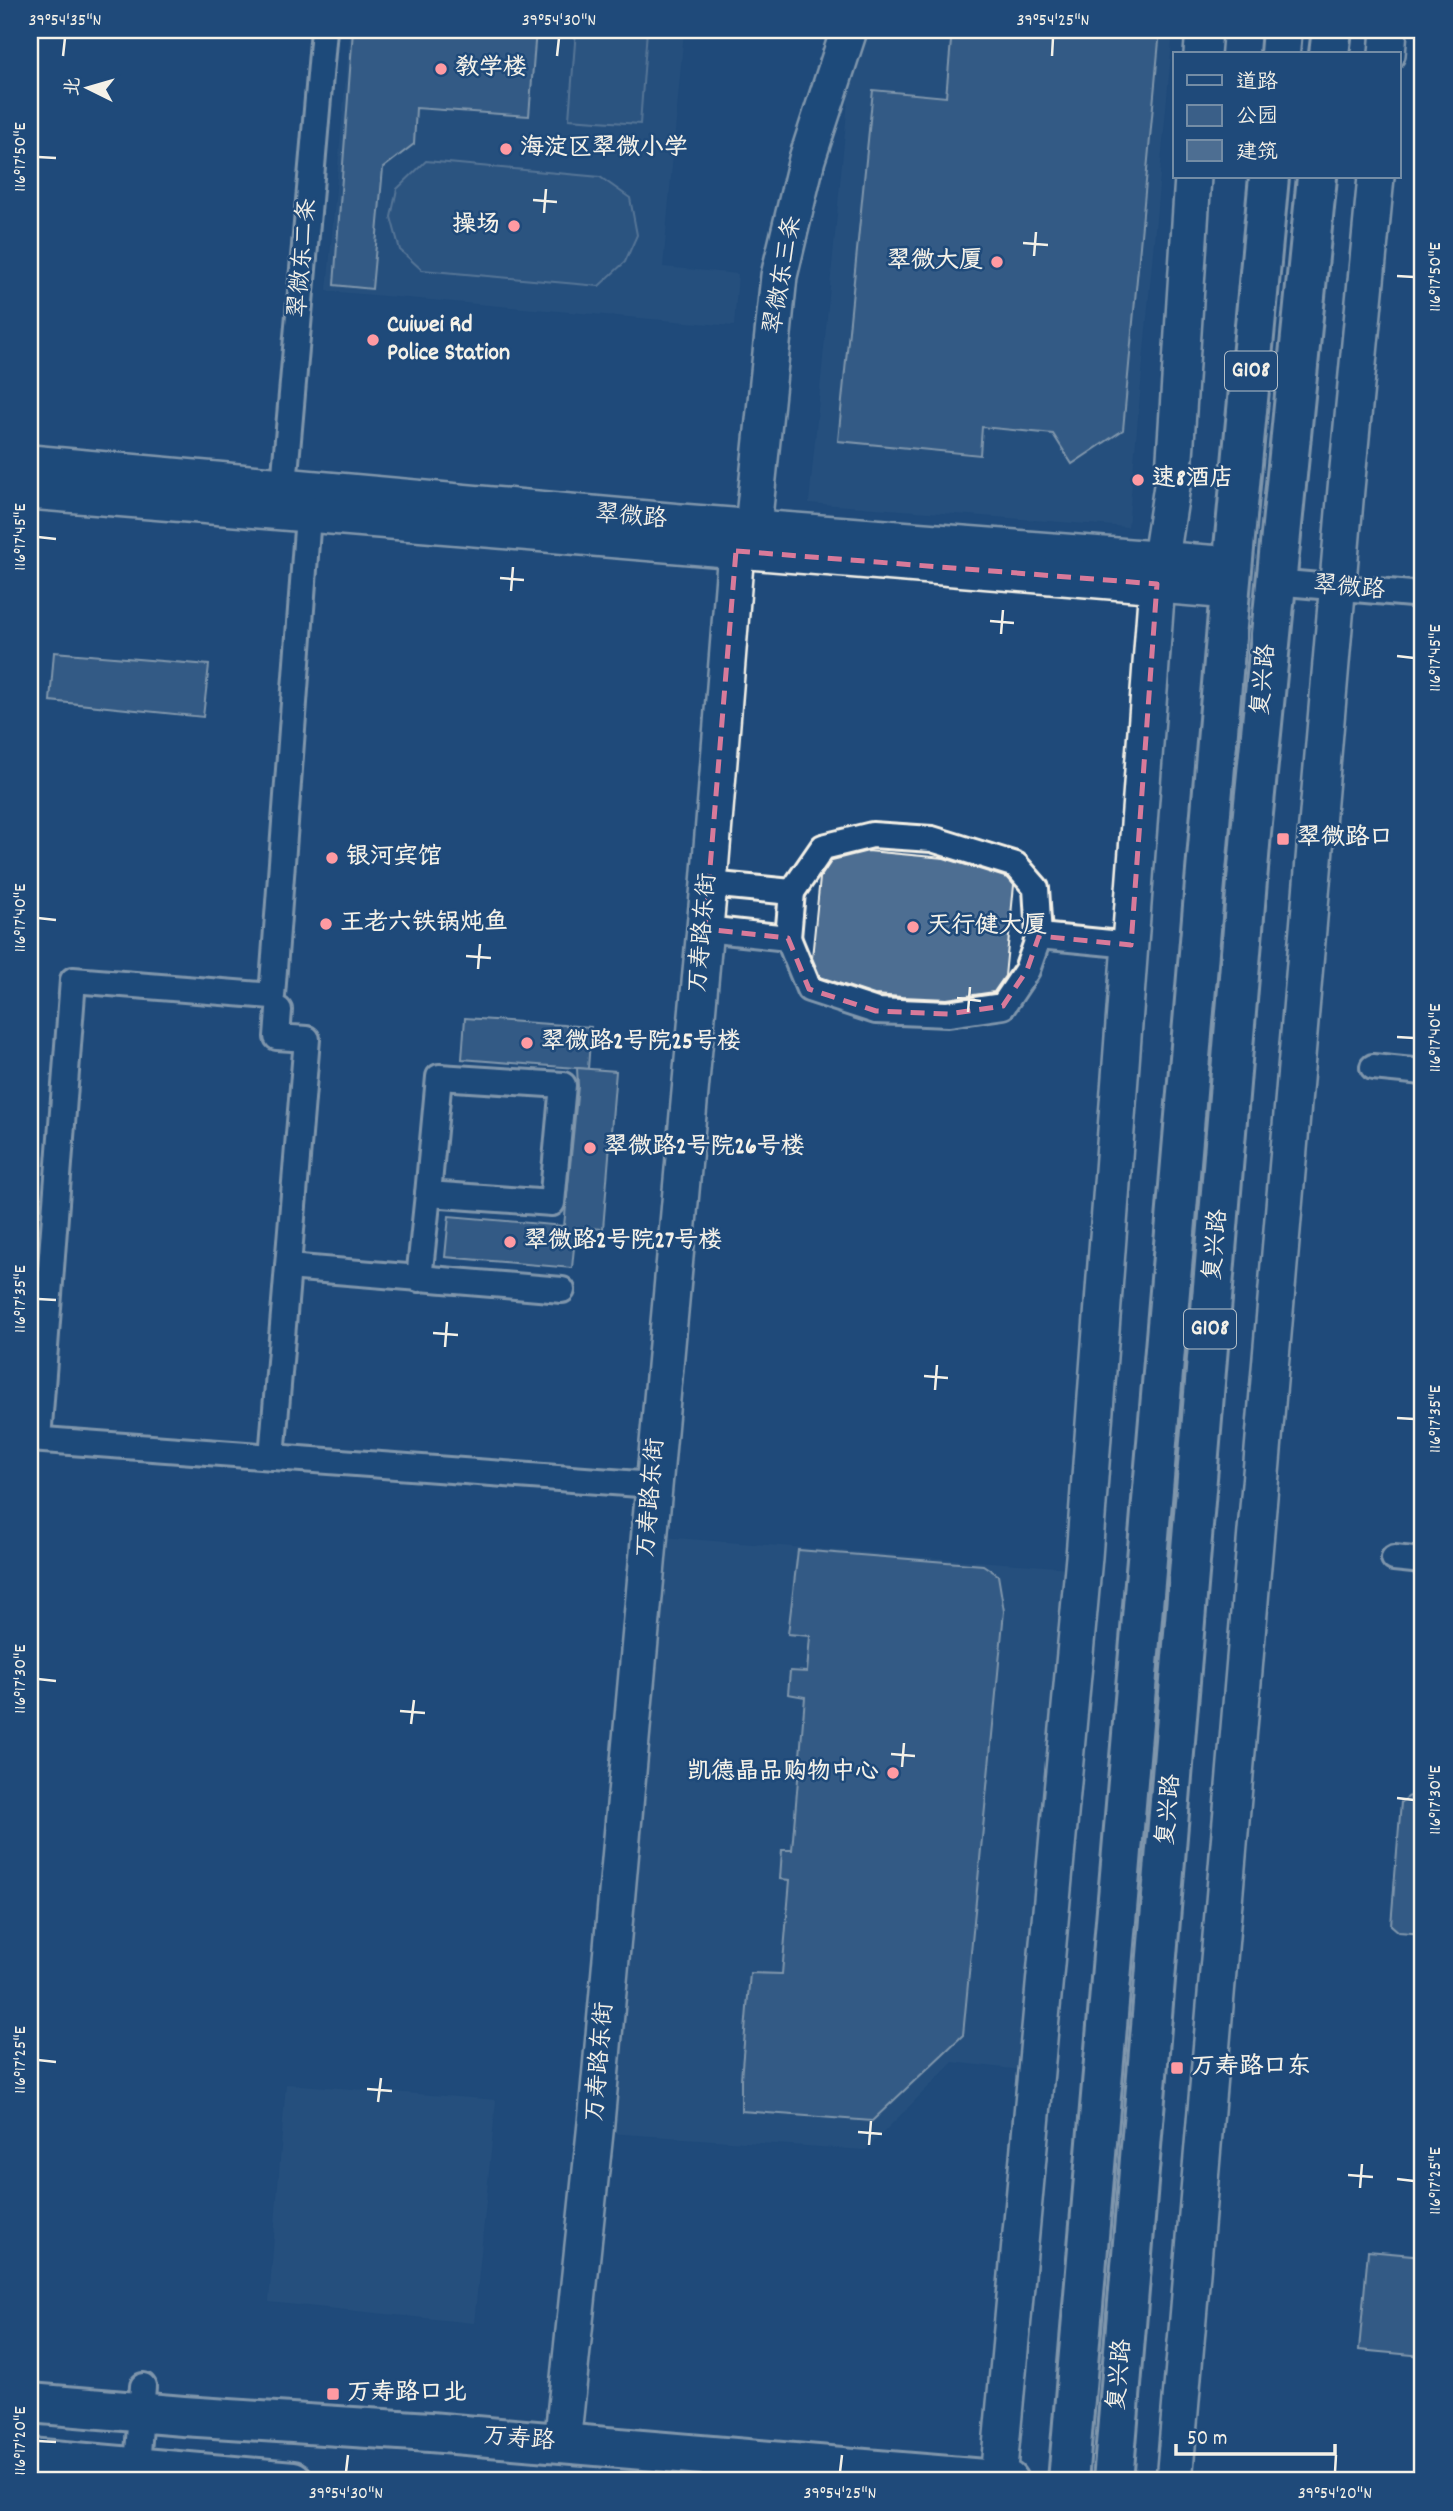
<svg xmlns="http://www.w3.org/2000/svg" width="1453" height="2511" viewBox="0 0 1453 2511" font-family="Dekko,'LXGW WenKai TC',sans-serif">
<rect width="100%" height="100%" fill="#1f4a7a"/>
<filter id="ink" filterUnits="userSpaceOnUse"><feTurbulence type="fractalNoise" baseFrequency=".0143" numOctaves="2"/><feDisplacementMap in="SourceGraphic" scale="14" xChannelSelector="R" yChannelSelector="G"/><feConvolveMatrix kernelMatrix="1 2 1 2 8 2 1 2 1" color-interpolation-filters="sRGB"/></filter>
<g filter="url(#ink)">
<g fill="#2d5581">
<polygon points="350,30 684,30 663,267 738,274 734,326 327,291"/>
<polygon points="855,30 1173,30 1128,527 809,503"/>
<polygon points="661,1537 1069,1568 1022,2070 953,2062 866,2150 608,2133"/>
<polygon points="286,2084 496,2100 474,2323 269,2302"/>
</g>
<g fill="#3a5f88" stroke="#97a8b8" stroke-width="2">
<polygon points="576,30 647,30 640,124 569,119"/>
<polygon points="426,161 600,177 630,198 637,235 625,262 599,286 422,270 400,250 391,217 397,189"/>
</g>
<g fill="#4d6e92" stroke="#f4f1e8" stroke-width="2">
<polygon points="353,30 536,30 529,116 416,108 414,144 383,168 372,289 334,285"/>
<polygon points="952,30 1160,30 1123,430 1072,464 1053,434 982,427 980,455 838,441 873,90 946,97"/>
<polygon points="54,652 209,665 203,717 50,701"/>
<polygon points="868,851 944,858 1008,878 1014,885 1005,976 994,992 947,999 902,997 874,995 820,977 812,958 820,878 832,860"/>
<polygon points="465,1018 591,1027 588,1069 462,1059"/>
<polygon points="577,1068 616,1071 603,1229 576,1227 572,1268 445,1257 449,1216 564,1226 578,1086"/>
<polygon points="798,1550 983,1565 998,1575 1004,1611 963,2035 872,2121 741,2111 741,2079 750,1973 782,1974 790,1880 780,1879 782,1850 792,1850 805,1697 788,1694 790,1671 807,1672 810,1636 788,1634"/>
<polygon points="1411,1795 1423,1796 1423,1934 1399,1932 1391,1925 1401,1802"/>
<polygon points="1368,2251 1423,2256 1423,2356 1359,2350"/>
</g>
<g fill="none" stroke-linecap="round" stroke-linejoin="round">
<defs>
<g id="street">
<polyline points="284,485 324,30"/>
<polyline points="1274,582 1423,595"/>
<polyline points="792,892 823,847 872,835 932,839 1016,865 1036,888 1039,936"/>
<polyline points="705,929 788,938 792,892 709,884"/>
<polyline points="788,938 809,989 876,1011 948,1014 1003,1006 1027,970 1039,936 1131,945"/>
<polyline points="1373,1067 1423,1072"/>
<polygon points="439,1077 563,1085 552,1203 428,1194"/>
<polyline points="288,1267 562,1290"/>
<polyline points="419,1279 428,1194"/>
<polyline points="30,1439 653,1485"/>
<polyline points="38,1439 73,980 272,996 308,516"/>
<polyline points="272,1457 307,1039 277,1037 279,1010"/>
<polyline points="1394,1558 1423,1561"/>
<polyline points="136,2480 143,2386"/>
</g>
<g id="secondary">
<polyline points="1202,54 1204,30"/>
<polyline points="1387,54 1389,30"/>
<polyline points="30,463 680,522 1233,565"/>
<polyline points="30,491 1230,591"/>
<polyline points="753,527 779,276 807,159 849,30"/>
<polyline points="562,2444 596,2123 709,884 736,551"/>
<polyline points="998,2479 1084,1557 1157,584 1174,473 1193,177"/>
<polyline points="1174,2481 1346,489 1376,177"/>
</g>
<g id="primary">
<polyline points="30,2403 183,2416 430,2432 1008,2481"/>
<polyline points="30,2458 293,2481"/>
</g>
<g id="highway">
<polyline points="1280,54 1282,30"/>
<polyline points="1329,54 1332,30"/>
<polyline points="1068,2481 1230,591 1269,177"/>
<polyline points="1113,2481 1251,833 1317,177"/>
</g>
</defs>
<use href="#street" stroke="#f4f1e8" stroke-width="30"/>
<use href="#secondary" stroke="#f4f1e8" stroke-width="40"/>
<use href="#primary" stroke="#f4f1e8" stroke-width="44"/>
<use href="#highway" stroke="#f4f1e8" stroke-width="44"/>
<use href="#street" stroke="#1f4a7a" stroke-width="24"/>
<use href="#secondary" stroke="#1f4a7a" stroke-width="35"/>
<use href="#primary" stroke="#1f4a7a" stroke-width="38"/>
<use href="#highway" stroke="#1f4a7a" stroke-width="38"/>
</g>
</g>
<path d="M0 0H1453V2511H0ZM 736,551 L 1157,584 L 1131,945 L 1039,936 L 1027,970 L 1003,1006 L 948,1014 L 876,1011 L 809,989 L 788,938 L 705,929 Z" fill="#1f4a7a" fill-opacity=".55" fill-rule="evenodd"/>
<path fill="none" stroke="#d87a9a" stroke-width="5" stroke-dasharray="14 9" stroke-linejoin="round" d="M 736,551 L 1157,584 L 1131,945 L 1039,936 L 1027,970 L 1003,1006 L 948,1014 L 876,1011 L 809,989 L 788,938 L 705,929 Z"/>
<path fill="none" stroke="#f4f1e8" stroke-width="2.5" d="M 63,56 L 65,38M 557,56 L 559,38M 1052,56 L 1053,38M 38,157 L 56,158M 533,200 L 557,202M 544,213 L 546,189M 1023,243 L 1048,245M 1034,256 L 1036,232M 1397,276 L 1414,277M 38,537 L 56,539M 500,578 L 524,580M 511,591 L 513,567M 990,621 L 1014,623M 1001,634 L 1003,610M 1397,656 L 1414,658M 38,918 L 56,920M 466,956 L 491,958M 478,969 L 480,944M 957,998 L 981,1001M 968,1012 L 970,987M 1397,1037 L 1414,1038M 38,1299 L 56,1300M 433,1333 L 458,1335M 445,1347 L 447,1322M 924,1376 L 948,1378M 935,1390 L 937,1365M 1397,1418 L 1414,1419M 38,1679 L 56,1681M 400,1711 L 425,1713M 411,1724 L 414,1700M 891,1754 L 915,1756M 902,1767 L 904,1743M 1397,1798 L 1414,1800M 38,2060 L 56,2062M 367,2089 L 392,2091M 378,2102 L 381,2078M 858,2132 L 882,2134M 869,2145 L 871,2121M 1348,2175 L 1373,2177M 1397,2179 L 1414,2181M 1360,2188 L 1362,2164M 38,2441 L 56,2442M 346,2472 L 348,2455M 840,2472 L 842,2455M 1335,2472 L 1336,2455"/>
<g fill="#ff9aa2" stroke="#1f4a7a" stroke-width="2.5">
<circle cx="441" cy="69" r="7"/>
<circle cx="506" cy="149" r="7"/>
<circle cx="514" cy="226" r="7"/>
<circle cx="997" cy="262" r="7"/>
<circle cx="373" cy="340" r="7"/>
<circle cx="1138" cy="480" r="7"/>
<rect x="1276" y="832" width="14" height="14" rx="3.5"/>
<circle cx="332" cy="858" r="7"/>
<circle cx="326" cy="924" r="7"/>
<circle cx="913" cy="927" r="7"/>
<circle cx="527" cy="1043" r="7"/>
<circle cx="590" cy="1148" r="7"/>
<circle cx="510" cy="1242" r="7"/>
<circle cx="893" cy="1773" r="7"/>
<rect x="1170" y="2061" width="14" height="14" rx="3.5"/>
<rect x="326" y="2387" width="14" height="14" rx="3.5"/>
</g>
<g text-anchor="middle" dominant-baseline="central" stroke-width="5" stroke-linejoin="round" paint-order="stroke">
<g fill="#1f4a7a" stroke="#b4bfc7" stroke-width="2">
<rect x="1225" y="351.5" width="52" height="39" rx="5"/>
<rect x="1184" y="1309.5" width="52" height="39" rx="5"/>
</g>
<g font-size="23" font-weight="bold" fill="#f4f1e8">
<text x="1251" y="371">G108</text>
<text x="1210" y="1329">G108</text>
</g>
<g font-size="24" font-weight="bold" fill="#f4f1e8" stroke="#1f4a7a" text-anchor="start">
<text x="455" y="69">教学楼</text>
<text x="520" y="149">海淀区翠微小学</text>
<text x="500" y="226" text-anchor="end">操场</text>
<text x="983" y="262" text-anchor="end">翠微大厦</text>
<text x="387" y="326">Cuiwei Rd<tspan x="387" dy="28">Police Station</tspan></text>
<text x="1152" y="480">速8酒店</text>
<text x="1297" y="839">翠微路口</text>
<text x="346" y="858">银河宾馆</text>
<text x="340" y="924">王老六铁锅炖鱼</text>
<text x="927" y="927">天行健大厦</text>
<text x="541" y="1043">翠微路2号院25号楼</text>
<text x="604" y="1148">翠微路2号院26号楼</text>
<text x="524" y="1242">翠微路2号院27号楼</text>
<text x="879" y="1773" text-anchor="end">凯德晶品购物中心</text>
<text x="1191" y="2068">万寿路口东</text>
<text x="347" y="2394">万寿路口北</text>
</g>
<g font-size="24" fill="#f4f1e8" stroke="#1f4a7a">
<text transform="translate(304 258) rotate(-85)">翠微东二条</text>
<text transform="translate(784 275) rotate(-80)">翠微东三条</text>
<text transform="translate(631 518) rotate(5)">翠微路</text>
<text transform="translate(1349 589) rotate(5)">翠微路</text>
<text transform="translate(1265 680) rotate(-85)">复兴路</text>
<text transform="translate(704 933) rotate(-85)">万寿路东街</text>
<text transform="translate(1217 1245) rotate(-85)">复兴路</text>
<text transform="translate(652 1498) rotate(-85)">万寿路东街</text>
<text transform="translate(1170 1810) rotate(-85)">复兴路</text>
<text transform="translate(601 2062) rotate(-85)">万寿路东街</text>
<text transform="translate(1121 2375) rotate(-85)">复兴路</text>
<text transform="translate(519 2440) rotate(5)">万寿路</text>
</g>
</g>
<rect width="1453" height="2511" fill="none" stroke="#1f4a7a" stroke-width="77"/>
<rect x="1173" y="52" width="228" height="126" fill="#1f4a7a" stroke="#748da6" stroke-width="2"/>
<rect x="1187" y="75" width="35" height="10" fill="#1f4a7a" stroke="#748da6" stroke-width="2"/>
<text x="1236" y="88" font-size="21" fill="#f4f1e8">道路</text>
<rect x="1187" y="105" width="35" height="21" fill="#3a5f88" stroke="#748da6" stroke-width="2"/>
<text x="1236" y="122" font-size="21" fill="#f4f1e8">公园</text>
<rect x="1187" y="140" width="35" height="21" fill="#4d6e92" stroke="#748da6" stroke-width="2"/>
<text x="1236" y="158" font-size="21" fill="#f4f1e8">建筑</text>
<g transform="translate(88 88) rotate(275)" stroke="#1f4a7a" stroke-width="5" paint-order="stroke">
<path d="M0-5L12 26L0 18L-12 26Z" fill="#f4f1e8"/>
<text y="-10" font-size="19" font-weight="bold" text-anchor="middle" fill="#f4f1e8">北</text>
</g>
<path d="M1176 2444v10h159v-10" fill="none" stroke="#f4f1e8" stroke-width="3.5"/>
<text x="1187" y="2444" font-size="21" fill="#f4f1e8" stroke="#1f4a7a" stroke-width="5" paint-order="stroke">50 m</text>
<rect x="38" y="38" width="1376" height="2434" fill="none" stroke="#f4f1e8" stroke-width="2.5"/>
<g font-size="18" text-anchor="middle" fill="#f4f1e8">
<text x="65" y="25">39°54'35"N</text>
<text x="559" y="25">39°54'30"N</text>
<text x="1053" y="25">39°54'25"N</text>
<text transform="translate(19 157) rotate(-90)" y="6">116°17'50"E</text>
<text transform="translate(1434 277) rotate(-90)" y="6">116°17'50"E</text>
<text transform="translate(19 537) rotate(-90)" y="6">116°17'45"E</text>
<text transform="translate(1434 658) rotate(-90)" y="6">116°17'45"E</text>
<text transform="translate(19 918) rotate(-90)" y="6">116°17'40"E</text>
<text transform="translate(1434 1038) rotate(-90)" y="6">116°17'40"E</text>
<text transform="translate(19 1299) rotate(-90)" y="6">116°17'35"E</text>
<text transform="translate(1434 1419) rotate(-90)" y="6">116°17'35"E</text>
<text transform="translate(19 1679) rotate(-90)" y="6">116°17'30"E</text>
<text transform="translate(1434 1800) rotate(-90)" y="6">116°17'30"E</text>
<text transform="translate(19 2060) rotate(-90)" y="6">116°17'25"E</text>
<text transform="translate(1434 2181) rotate(-90)" y="6">116°17'25"E</text>
<text transform="translate(19 2441) rotate(-90)" y="6">116°17'20"E</text>
<text x="346" y="2498">39°54'30"N</text>
<text x="840" y="2498">39°54'25"N</text>
<text x="1335" y="2498">39°54'20"N</text>
</g>
</svg>
